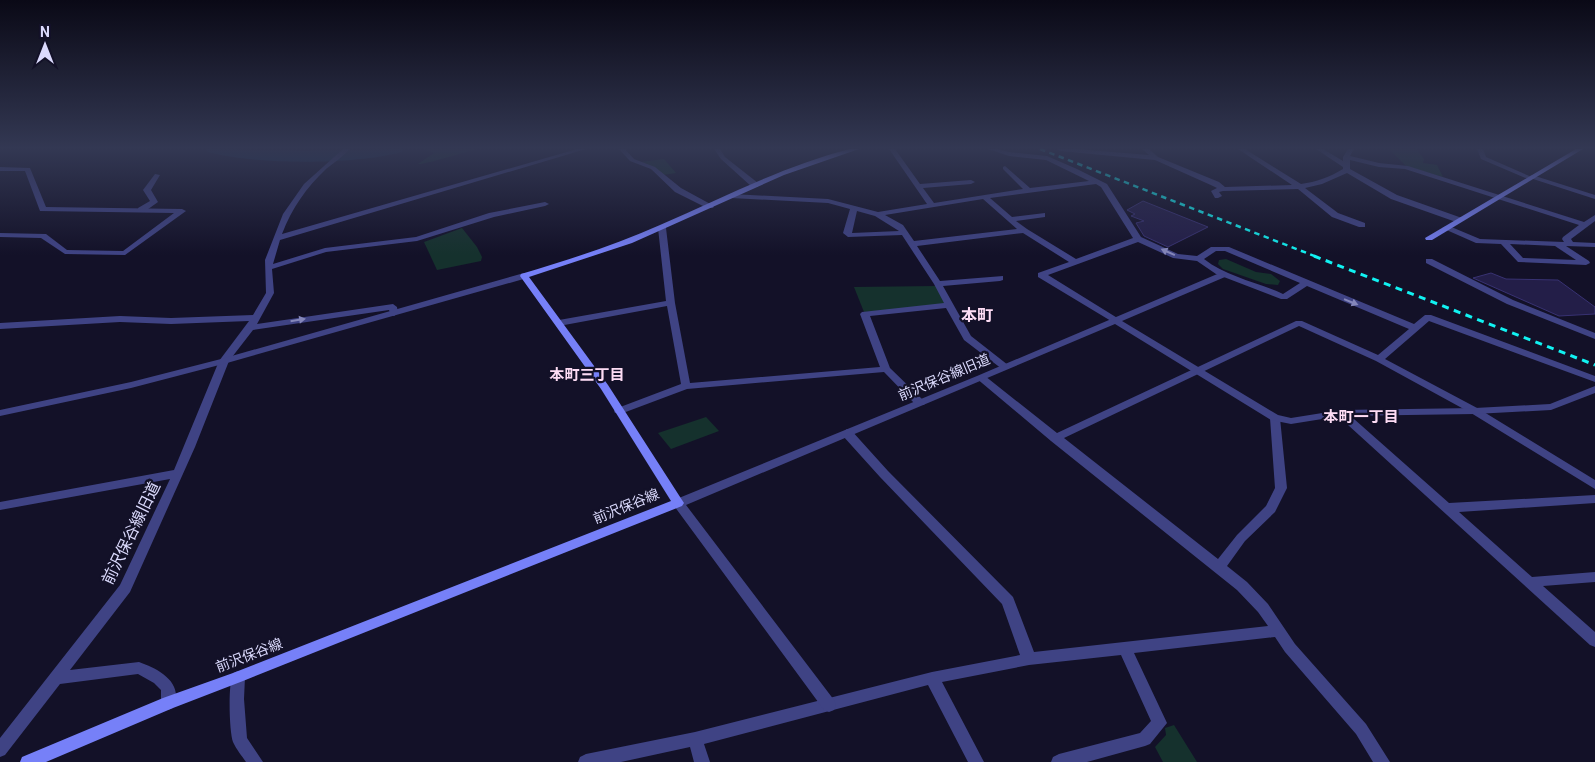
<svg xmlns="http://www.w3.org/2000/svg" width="1595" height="762" viewBox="0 0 1595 762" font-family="Roboto,'Noto Sans JP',sans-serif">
<rect width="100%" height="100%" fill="#131128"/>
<g fill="#15312d">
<path d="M 425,149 L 478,149 C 468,151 424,165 418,164 L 434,153 Z"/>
<polygon points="1389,149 1416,149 1424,159 1423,163 1437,165 1443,177 1407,167"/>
<polygon points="664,159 676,173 663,175 640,162"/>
<polygon points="462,228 477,247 482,257 481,261 437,270 424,242"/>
<polygon points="1226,259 1256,272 1271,274 1280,281 1278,285 1266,284 1223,269 1218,264 1219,260"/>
<polygon points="936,286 948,305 864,312 854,287"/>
<polygon points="706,417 719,431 671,449 658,433"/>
<polygon points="1174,725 1197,762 1163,762 1155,747 1166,735 1165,728"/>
</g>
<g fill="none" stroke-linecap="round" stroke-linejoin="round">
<path fill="#122d4c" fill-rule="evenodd" d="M 206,149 L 305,151 L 404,149 L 402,152 C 353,165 257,165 208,152 Z"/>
</g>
<g fill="#231e48" stroke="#383272">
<polygon points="1143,201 1208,227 1168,247 1144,236 1136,223 1144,221 1131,216 1135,214 1127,210"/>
<polygon points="1491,273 1506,279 1558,280 1595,307 1595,314 1559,316 1473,278"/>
</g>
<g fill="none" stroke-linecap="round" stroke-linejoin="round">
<g fill="#3f4384" fill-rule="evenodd">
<path d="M 343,149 L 350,149 C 343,156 334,163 326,169 C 306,188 292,208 282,234 L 577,149 L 586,149 L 280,240 L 273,264 L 325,248 L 416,237 L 489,213 L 545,202 L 549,204 L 545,206 L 494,217 L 417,241 L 326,252 L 272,269 L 274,293 L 257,324 L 393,304 L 397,307 L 398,313 L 394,316 L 391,315 L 389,310 L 253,330 L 229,361 L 195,447 L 130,592 L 70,670 L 139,662 C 159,669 185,683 173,708 L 168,710 L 163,708 L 161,703 L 161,690 L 154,683 L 138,674 L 60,684 L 5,755 L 0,757 L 0,738 L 120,585 L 170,479 L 0,510 L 0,502 L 174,470 L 219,361 L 249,321 L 171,324 L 120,322 L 0,329 L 0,323 L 120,316 L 171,318 L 253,315 L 266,293 L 265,260 L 283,214 L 304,184 Z"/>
<polygon points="619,149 625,149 634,159 655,167 681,188 714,206 713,208 707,208 675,192 651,169 630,161"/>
<polygon points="714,149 720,149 725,157 758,183 758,187 752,187 721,159"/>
<path d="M 889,149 L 895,149 L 920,184 L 971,180 L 975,182 L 971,184 L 923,188 L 934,203 L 1023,189 L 1003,169 L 1003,167 L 1005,166 L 1030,188 L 1089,181 L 1046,160 L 1009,156 L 988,149 L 997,149 L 1009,152 L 1047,156 L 1077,169 L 1107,184 L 1141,237 L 1178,254 L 1197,256 L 1211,247 L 1229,247 L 1414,324 L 1425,315 L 1431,315 L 1595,376 L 1595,382 L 1429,321 L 1385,359 L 1479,409 L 1595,480 L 1595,489 L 1471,413 L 1376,361 L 1299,326 L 1064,438 L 1218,559 L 1237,535 L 1266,506 L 1275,488 L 1270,418 L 1271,416 L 1279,416 L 1280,418 L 1287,488 L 1275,512 L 1245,541 L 1227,566 L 1247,582 L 1268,604 L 1295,644 L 1366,724 L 1390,762 L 1373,762 L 1356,734 L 1285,652 L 1275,637 L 1134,653 L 1167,723 L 1150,744 L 1145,746 L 1087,762 L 1051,762 L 1053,757 L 1059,754 L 1140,733 L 1151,721 L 1121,655 L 1029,665 L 942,682 L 984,762 L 968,762 L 928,685 L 704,744 L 710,762 L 694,762 L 690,747 L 621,762 L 578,762 L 580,757 L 586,754 L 695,732 L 932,672 L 1020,655 L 1002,604 L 880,477 L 843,436 L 842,433 L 847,429 L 851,430 L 888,471 L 1013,597 L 1034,652 L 1268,626 L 1258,612 L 1237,590 L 1051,441 L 976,378 L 981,375 L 985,376 L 1057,433 L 1296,321 L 1302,321 L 1378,355 L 1409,329 L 1307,286 L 1287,299 L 1281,299 L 1216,274 L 1197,261 L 1173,258 L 1138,242 L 1048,275 L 1119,319 L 1121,321 L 1116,324 L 1038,277 L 1038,273 L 1069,262 L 1023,233 L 917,246 L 940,281 L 1003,276 L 1003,280 L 1000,281 L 943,286 L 971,336 L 1008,365 L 1010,367 L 1008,369 L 1002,369 L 964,340 L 946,308 L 870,316 L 890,368 L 924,401 L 925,403 L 924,405 L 916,405 L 884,372 L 687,389 L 623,413 L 615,413 L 614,411 L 615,409 L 681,384 L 667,306 L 559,326 L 554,323 L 559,320 L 666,301 L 658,228 L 662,226 L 666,228 L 675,303 L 690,383 L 880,367 L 860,314 L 862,312 L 944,303 L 934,284 L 902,235 L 848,237 L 843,233 L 850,209 L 828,203 L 731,198 L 727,196 L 731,194 L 828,199 L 878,212 L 927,204 ZM 1096,184 L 1101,187 L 1133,238 L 1076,259 L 1027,229 L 1016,221 L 1045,217 L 1045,213 L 1012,217 L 990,198 ZM 983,199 L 1017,229 L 914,241 L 903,225 L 885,215 ZM 857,211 L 875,216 L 899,231 L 852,233 ZM 1216,251 L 1225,251 L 1300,283 L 1283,294 C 1257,282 1227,277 1204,259 Z"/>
<path d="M 1057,149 L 1077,149 L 1149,155 L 1142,149 L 1149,149 L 1158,157 L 1219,182 L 1225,187 L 1292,185 L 1238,149 L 1245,149 L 1301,184 C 1316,182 1330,177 1343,169 L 1343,167 L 1316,149 L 1323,149 L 1343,161 L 1343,157 L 1348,149 L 1354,149 L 1350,156 L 1379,163 L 1408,166 L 1584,222 L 1595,215 L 1595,221 L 1571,239 L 1573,242 L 1595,243 L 1595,247 L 1566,246 L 1589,261 L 1590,263 L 1586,265 L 1518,262 L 1501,244 L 1476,243 L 1442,228 L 1446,226 L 1449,226 L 1480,239 L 1564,242 L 1562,239 L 1563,237 L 1579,225 L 1405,169 L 1379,167 L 1350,160 L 1350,169 L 1397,195 L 1462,218 L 1462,222 L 1456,222 L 1391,199 L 1347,173 L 1322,184 L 1305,188 L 1338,213 L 1365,223 L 1365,227 L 1359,227 L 1332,217 L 1298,189 L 1223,191 L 1219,192 L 1222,196 L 1218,198 L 1215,198 L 1211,191 L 1217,188 L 1213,186 L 1155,160 L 1060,151 ZM 1510,244 L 1555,246 L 1576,260 L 1523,258 Z"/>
<polygon points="1477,149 1483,149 1486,157 1534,178 1528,179 1481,159"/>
<polygon points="155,174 160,175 151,190 158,202 144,212 138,212 138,208 150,201 143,190"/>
<polygon points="1426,259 1432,259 1513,300 1595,333 1595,339 1507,304 1426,263"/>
<polygon points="1341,410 1345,411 1449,503 1595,495 1595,503 1459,512 1532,577 1595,572 1595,582 1543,586 1595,632 1595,647 1590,645 1337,415 1336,413 1337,411"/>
<path d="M 238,671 L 243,673 L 245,677 L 244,699 L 247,738 L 263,762 L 246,762 C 242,756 236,749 233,742 C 229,731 228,683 233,673 Z"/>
</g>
<g fill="#3f4384" fill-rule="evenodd">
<polygon points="0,167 30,168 46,207 182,209 186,211 125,255 65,254 41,238 0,237 0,233 46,234 67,250 123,251 174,213 40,211 25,171 0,171"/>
<polygon points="1532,175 1595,195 1595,199 1530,178 1530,176"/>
<polygon points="1222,272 1226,275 1225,277 1122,321 1278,415 1291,418 1341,410 1475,408 1550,404 1595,386 1595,393 1551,410 1475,414 1341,416 1291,424 1271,420 1115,324 686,505 834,700 836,705 834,710 829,712 824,710 672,503 674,500 977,376"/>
<polygon points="524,273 527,274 527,278 227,363 131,388 0,416 0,410 131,382 221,359"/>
</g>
<g fill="#7680f8" fill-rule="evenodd">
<path d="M 850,149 L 859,149 L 784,175 L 632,243 L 529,277 L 608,385 L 682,500 L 684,503 L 682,506 L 243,681 L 173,708 L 46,762 L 20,762 L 22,757 L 163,698 L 233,673 L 671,501 L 601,389 L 520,276 L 521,274 C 568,260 615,245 660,225 C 723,198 783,166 850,149 Z"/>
<polygon points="1576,149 1583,149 1432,240 1426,240 1425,238"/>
</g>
<polyline stroke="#11f2f2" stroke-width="2.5" stroke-dasharray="5.5 4.5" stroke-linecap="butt" points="1040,149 1317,257"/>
<polyline stroke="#11f2f2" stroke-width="3" stroke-dasharray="7 5.5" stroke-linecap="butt" points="1314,256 1595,365"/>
</g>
<defs><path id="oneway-solid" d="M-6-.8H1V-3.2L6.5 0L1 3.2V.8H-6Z" transform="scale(1.25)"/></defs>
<g fill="#8587ba">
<use href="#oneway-solid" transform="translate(1168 252) rotate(-156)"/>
<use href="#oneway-solid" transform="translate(1351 302) rotate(22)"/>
<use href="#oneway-solid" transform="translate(298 320) rotate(-9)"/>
</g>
<linearGradient id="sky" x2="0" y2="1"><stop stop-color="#0a0916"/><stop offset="0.58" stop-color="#333853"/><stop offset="1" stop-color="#333853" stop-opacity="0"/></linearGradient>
<rect width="1595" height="255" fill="url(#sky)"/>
<g text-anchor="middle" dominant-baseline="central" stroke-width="4.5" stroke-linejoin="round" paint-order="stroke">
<g font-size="14" fill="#dbdafd" stroke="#131128">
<text transform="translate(944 377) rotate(-23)">前沢保谷線旧道</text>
<text transform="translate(626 506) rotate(-22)">前沢保谷線</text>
<text transform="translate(249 655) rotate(-21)">前沢保谷線</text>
</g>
<g font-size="15" font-weight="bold" fill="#fddcf4" stroke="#131128">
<text x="587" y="375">本町三丁目</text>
<text x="1361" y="417">本町一丁目</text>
</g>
<g font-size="16" font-weight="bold" fill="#fddcf4" stroke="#131128">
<text x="977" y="315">本町</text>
</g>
<g font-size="16" fill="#dbdafd" stroke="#131128">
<text transform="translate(131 533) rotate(-64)">前沢保谷線旧道</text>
</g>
</g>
<g transform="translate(45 45)" stroke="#131128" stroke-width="4" paint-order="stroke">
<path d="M0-4L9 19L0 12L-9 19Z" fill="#dbdafd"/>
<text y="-8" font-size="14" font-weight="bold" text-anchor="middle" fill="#dbdafd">N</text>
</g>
</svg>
